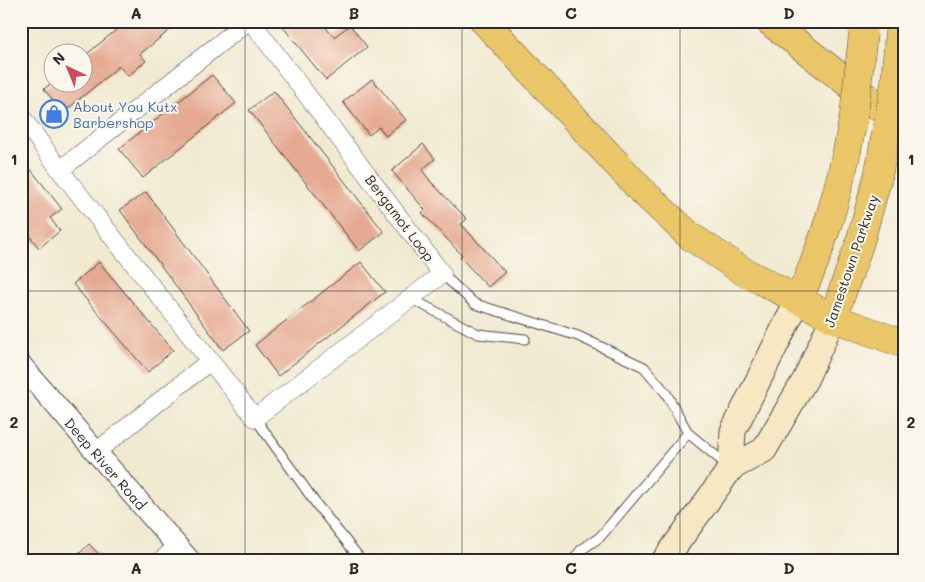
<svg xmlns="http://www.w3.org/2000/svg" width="925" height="582" viewBox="0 0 925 582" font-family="Mali,sans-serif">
<rect width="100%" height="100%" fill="#fbf7ec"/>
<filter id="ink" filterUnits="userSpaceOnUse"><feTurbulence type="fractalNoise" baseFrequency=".02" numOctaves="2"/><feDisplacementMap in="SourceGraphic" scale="10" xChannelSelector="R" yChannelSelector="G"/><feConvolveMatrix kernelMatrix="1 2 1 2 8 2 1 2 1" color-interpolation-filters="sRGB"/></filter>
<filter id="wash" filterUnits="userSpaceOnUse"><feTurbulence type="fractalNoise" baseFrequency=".0096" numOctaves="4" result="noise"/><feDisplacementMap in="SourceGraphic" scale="20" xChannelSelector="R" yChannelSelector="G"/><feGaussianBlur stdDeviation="1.12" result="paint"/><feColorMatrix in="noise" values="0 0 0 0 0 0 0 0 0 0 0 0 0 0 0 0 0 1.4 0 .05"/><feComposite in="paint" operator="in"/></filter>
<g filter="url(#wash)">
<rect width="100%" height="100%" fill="#f1ead1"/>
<g id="blocks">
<g fill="#e6aa93">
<polygon points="127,21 181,21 140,54 146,61 128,76 119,66 63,113 44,89 53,82 82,82 82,58"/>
<polygon points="278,21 320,21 334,37 350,25 367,47 326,80"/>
<polygon points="212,75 236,103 143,178 119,149"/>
<polygon points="372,79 406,120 386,136 379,127 369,135 343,102"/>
<polygon points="274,91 384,232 359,251 249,110"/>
<polygon points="423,144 435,159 422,170 431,182 467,219 461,224 505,272 488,287 460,257 462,255 422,213 425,210 392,171"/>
<polygon points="21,157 62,209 50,218 60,231 39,248 21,225"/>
<polygon points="146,192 249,331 223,350 120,210"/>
<polygon points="99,262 173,350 148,372 73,284"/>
<polygon points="361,262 385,292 278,376 255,345"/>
<polygon points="89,544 105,561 72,561"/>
</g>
</g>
</g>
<g filter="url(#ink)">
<use href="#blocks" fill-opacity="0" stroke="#494844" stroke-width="1"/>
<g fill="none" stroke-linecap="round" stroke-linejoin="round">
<defs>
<g id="service">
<polyline points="442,274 475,304 578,336 644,367 666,393 688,433 727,465"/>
<polyline points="410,298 478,334 525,339"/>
<polyline points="255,418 317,505 362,561"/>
<polyline points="573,561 581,550 600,537 688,433"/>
</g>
<g id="minor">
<polyline points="21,116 60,170 255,418 442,274 251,21"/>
<polyline points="60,170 248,21"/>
<polyline points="96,452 210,361"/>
<polyline points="161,561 177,546"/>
</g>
<g id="tertiary">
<path id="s1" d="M 21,365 L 190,561"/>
</g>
<g id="secondary">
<polyline points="731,468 733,431 798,300"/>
<polyline points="664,561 731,468 764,450 806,378 833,318"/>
</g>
<g id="primary">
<path d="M 798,300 C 821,253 835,203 847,151"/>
<polyline points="833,318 859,245 878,177"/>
</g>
<g id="motorway">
<polyline points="484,21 642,191 690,236 743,271 833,318 904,344"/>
<polyline points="769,21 904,127"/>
</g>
</defs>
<use href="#service" stroke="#494844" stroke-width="11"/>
<use href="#minor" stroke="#494844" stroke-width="19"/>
<use href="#tertiary" stroke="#494844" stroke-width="23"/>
<use href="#secondary" stroke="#494844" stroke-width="27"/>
<use href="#primary" stroke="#494844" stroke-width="29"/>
<use href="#motorway" stroke="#494844" stroke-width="29"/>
<use href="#service" stroke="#fff" stroke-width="9"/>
<use href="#minor" stroke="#fff" stroke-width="18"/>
<use href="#tertiary" stroke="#fff" stroke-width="21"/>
<use href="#secondary" stroke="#f7e8c3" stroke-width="25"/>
<use href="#primary" stroke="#eac669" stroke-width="28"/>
<use href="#motorway" stroke="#eac669" stroke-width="28"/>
<defs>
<g id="primary-bridge">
<polyline points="847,151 854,115 863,34"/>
<polyline points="878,177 895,83 900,21"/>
</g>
</defs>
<use href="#primary-bridge" stroke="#494844" stroke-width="29" stroke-linecap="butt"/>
<use href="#primary-bridge" stroke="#eac669" stroke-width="28"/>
</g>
</g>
<path fill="none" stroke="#2b2b2b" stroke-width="1" stroke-opacity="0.55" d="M 245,21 L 245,561M 462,21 L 462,561M 680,21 L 680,561M 21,291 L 904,291"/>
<defs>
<symbol id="shop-ring" viewBox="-11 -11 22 22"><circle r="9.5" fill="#fbf7ec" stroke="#3f7fe0" stroke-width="1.5"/><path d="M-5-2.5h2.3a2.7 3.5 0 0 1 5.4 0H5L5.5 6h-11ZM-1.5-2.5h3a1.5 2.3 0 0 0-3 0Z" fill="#3f7fe0"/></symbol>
</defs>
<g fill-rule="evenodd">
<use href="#shop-ring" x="38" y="98" width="32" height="32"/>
</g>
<g text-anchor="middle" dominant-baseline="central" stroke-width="4" stroke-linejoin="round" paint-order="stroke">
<g font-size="14" fill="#366cbe" stroke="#fbf7ec" text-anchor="start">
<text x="73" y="106">About You Kutx<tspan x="73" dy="16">Barbershop</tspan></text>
</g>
<g font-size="14" fill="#2b2b2b" stroke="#fbf7ec">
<text transform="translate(400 218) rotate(53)">Bergamot Loop</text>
<text transform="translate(851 261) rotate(-71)">Jamestown Parkway</text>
<text stroke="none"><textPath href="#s1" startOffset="130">Deep River Road</textPath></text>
</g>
</g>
<rect width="925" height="582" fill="none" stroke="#fbf7ec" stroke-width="55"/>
<g transform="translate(68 68) rotate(316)"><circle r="24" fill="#fbf7ec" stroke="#a8a59f"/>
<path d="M0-4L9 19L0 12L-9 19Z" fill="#d1495b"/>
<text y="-8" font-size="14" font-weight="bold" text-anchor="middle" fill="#2b2b2b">N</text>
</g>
<rect x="28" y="28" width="870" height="526" fill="none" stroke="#2b2b2b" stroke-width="2"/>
<g font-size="16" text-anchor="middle" font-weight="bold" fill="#2b2b2b">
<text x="136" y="19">A</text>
<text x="354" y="19">B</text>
<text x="571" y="19">C</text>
<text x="789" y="19">D</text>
<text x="14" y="165">1</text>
<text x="911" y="165">1</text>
<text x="14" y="428">2</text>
<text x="911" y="428">2</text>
<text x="136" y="574">A</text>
<text x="354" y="574">B</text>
<text x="571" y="574">C</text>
<text x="789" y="574">D</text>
</g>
</svg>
